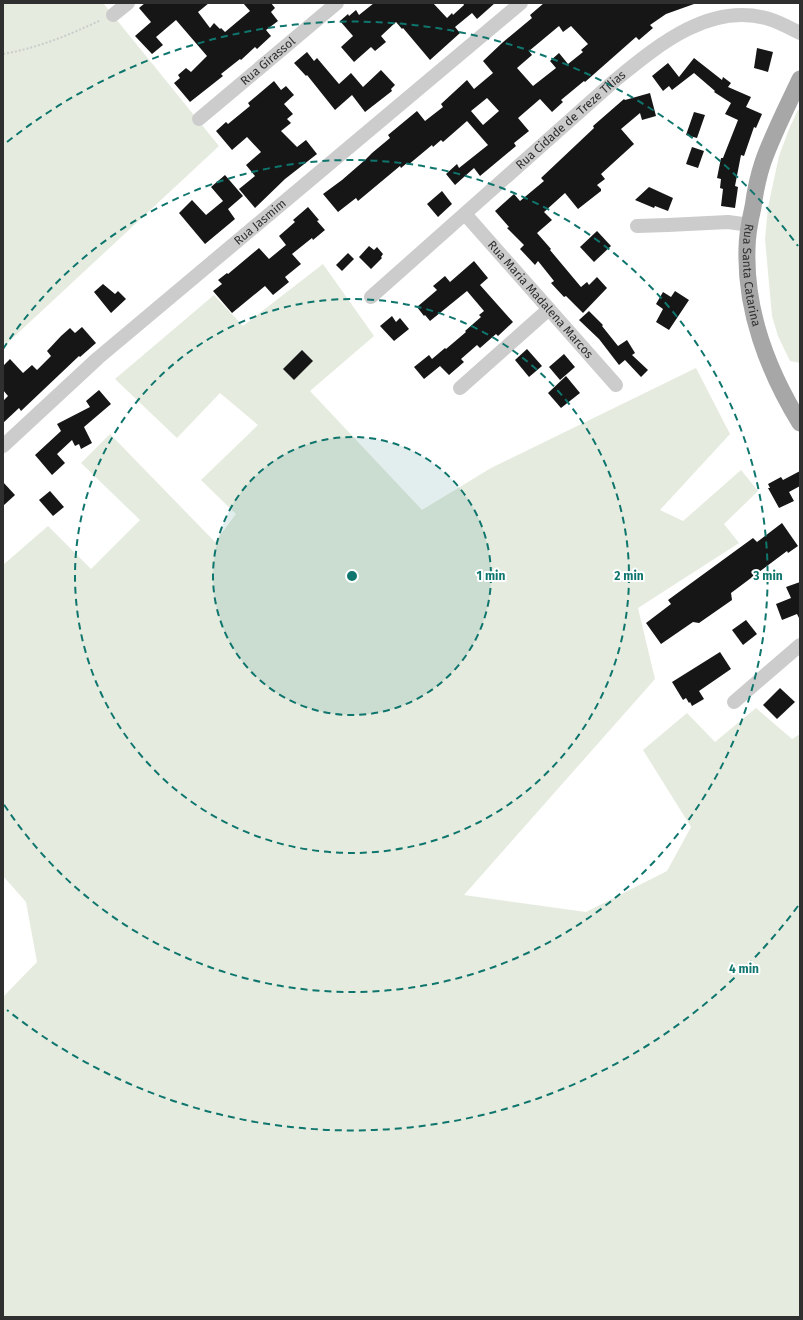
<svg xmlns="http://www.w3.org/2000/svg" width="803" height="1320" viewBox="0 0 803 1320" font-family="'Fira Sans',sans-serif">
<rect width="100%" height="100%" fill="#fff"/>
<g fill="#e5ebde">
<polygon points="3,3 103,3 219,146 3,347"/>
<polygon points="798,110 800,110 800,363 790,361 778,336 772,316 765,239 768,207 779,156 789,129"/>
<polygon points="323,264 374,336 310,391 422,510 491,468 696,368 730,434 660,510 683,521 741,470 758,491 724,524 739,543 638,608 655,679 464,895 586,912 667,871 691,827 643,750 687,713 715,742 756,708 792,739 800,734 800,1317 3,1317 3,997 37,962 26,902 3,876 3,565 48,526 91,569 140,520 81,463 110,434 215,542 236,514 201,480 258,425 220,393 177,438 115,379 214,295 243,326"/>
</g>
<g fill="#161616" fill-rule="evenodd">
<polygon points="145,3 209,3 198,12 210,28 214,23 220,29 221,28 225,32 250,11 243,3 271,3 275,8 271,12 278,21 266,30 271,36 257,49 255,47 241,60 240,59 221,74 223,76 190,102 174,83 180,78 178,75 186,68 191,72 207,56 176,20 156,37 163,45 152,54 135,36 151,22 139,8"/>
<polygon points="374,3 433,3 447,18 452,13 453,15 464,5 463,3 495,3 477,19 472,13 455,27 460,33 430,60 403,28 402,29 396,22 381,36 386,42 375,51 371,47 354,62 341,47 353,36 340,21 348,14 349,16 356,10 359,15"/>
<path d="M 544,3 L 694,4 L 666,14 L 650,25 L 653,28 L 639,40 L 636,37 L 585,82 L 584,81 L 561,100 L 563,102 L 552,112 L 540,99 L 518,118 L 529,131 L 514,143 L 516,146 L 480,176 L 474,168 L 455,185 L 446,174 L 457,164 L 459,168 L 488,145 L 467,121 L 443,142 L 441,140 L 433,147 L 432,145 L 408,165 L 407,163 L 401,168 L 400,166 L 358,201 L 356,198 L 338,212 L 323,194 L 342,180 L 365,160 L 372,153 L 390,138 L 388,135 L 417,111 L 425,121 L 443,107 L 441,104 L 467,80 L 474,89 L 493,73 L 483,61 L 502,43 L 532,18 L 530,15 ZM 559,26 L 563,32 L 571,26 L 588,44 L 581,50 L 583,52 L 568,64 L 559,53 L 550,61 L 556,68 L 533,86 L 517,68 L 532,55 L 529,51 ZM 487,98 L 499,111 L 483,125 L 471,111 Z"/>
<polygon points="757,48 773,52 768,72 754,68"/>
<polygon points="307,52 314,61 317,58 339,84 351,73 363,87 381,70 395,85 391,89 392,91 365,112 352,95 335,110 307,75 306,76 294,63"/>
<polygon points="694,58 722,80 723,77 731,83 728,87 751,97 746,107 762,114 756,128 754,127 744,156 741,155 735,186 738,187 735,208 721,206 723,189 720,188 721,179 717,178 721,158 723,158 738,120 725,114 731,103 714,92 715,91 694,73 672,90 669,86 663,91 652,76 668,63 679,77"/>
<polygon points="274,81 281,90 286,86 294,95 284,104 293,114 287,119 291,123 281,131 297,147 306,140 317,154 285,179 255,208 239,189 255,176 246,165 261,152 247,137 232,150 216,131 226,122 228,124 250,106 248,103"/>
<polygon points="650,93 656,116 642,120 640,113 621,129 634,144 601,174 605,179 597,185 601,189 601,191 578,209 565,193 544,212 552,220 537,233 551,249 550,250 581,287 587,282 589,285 597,277 607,288 583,313 566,296 564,297 551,283 554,281 538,261 535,265 520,249 524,245 507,228 509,227 495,211 514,194 520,201 544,181 541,178 594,128 593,126 624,99 625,100"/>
<polygon points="694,112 705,115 697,138 686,135"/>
<polygon points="692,147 704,151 698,168 686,164"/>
<polygon points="225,175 243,196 228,209 235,219 205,244 179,213 192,200 206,215 223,201 211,187"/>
<polygon points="649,187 673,198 668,211 655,206 654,208 635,200"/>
<polygon points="442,191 452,204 438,217 427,204"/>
<polygon points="308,207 319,220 317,221 325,230 313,240 312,238 292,254 301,264 285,277 289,282 273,295 265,286 232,313 213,291 222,284 218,280 227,273 228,274 259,248 269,259 286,245 279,236 295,222 293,220"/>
<polygon points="597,231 611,246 594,262 580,247"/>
<polygon points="369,246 374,250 377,247 383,254 381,257 382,258 371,269 359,257"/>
<polygon points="348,253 354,259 342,271 336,265"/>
<polygon points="474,261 488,278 480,285 513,322 498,336 496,334 480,348 477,345 461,359 464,362 449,375 440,366 424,379 414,367 429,355 432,359 445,348 446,349 466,332 465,331 481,317 479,315 484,311 467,291 430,321 425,315 424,316 417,307 437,290 433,286 445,276 450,282"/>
<polygon points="103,284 115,294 118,291 126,299 111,313 94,292"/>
<polygon points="675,291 689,300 669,330 656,322 663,309 656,304 663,292 671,297"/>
<polygon points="589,311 603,325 602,326 618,346 627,340 635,353 632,355 648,370 641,377 625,360 619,365 599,339 579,320"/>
<polygon points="392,316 396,322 400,318 409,329 394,341 380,326"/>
<polygon points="82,327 96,343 80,357 79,356 21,411 19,408 3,423 3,401 8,396 3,390 3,366 10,359 23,373 32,365 37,370 51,356 47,351 61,336 70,328 75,333"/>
<polygon points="527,349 542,366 529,377 515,360"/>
<polygon points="302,350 313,361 294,380 283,369"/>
<polygon points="564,354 575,367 560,380 549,367"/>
<polygon points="566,376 580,393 561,408 548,393"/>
<polygon points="99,390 111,404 84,427 92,443 81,449 79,444 75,446 72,440 57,454 65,463 52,475 35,455 61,431 57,424 90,407 86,401"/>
<polygon points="800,471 800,486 789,492 794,501 779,508 768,488 770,488 768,484 781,477 783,480"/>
<polygon points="3,482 15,495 3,506"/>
<polygon points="50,491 64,507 53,516 39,500"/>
<polygon points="782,523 798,546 788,553 787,551 731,593 732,600 699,623 693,622 661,644 646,623 671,604 668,600 753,538 757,542"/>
<polygon points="800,582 800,620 797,614 782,620 776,604 791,598 786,587"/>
<polygon points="746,620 757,634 743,645 732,630"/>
<polygon points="720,652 731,669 699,691 704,699 692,706 690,702 689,703 686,698 683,700 672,682"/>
<polygon points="780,688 795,702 777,719 763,705"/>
</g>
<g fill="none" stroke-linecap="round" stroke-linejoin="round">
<path stroke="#ccc" stroke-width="2" stroke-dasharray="2 2" stroke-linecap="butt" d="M 3,54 C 38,48 69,35 101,20"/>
<g stroke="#ccc" stroke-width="14">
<polyline points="113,15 128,3"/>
<path id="s1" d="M 199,119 L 337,3"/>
<path id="s2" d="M 465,214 L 616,385"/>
<polyline points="637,226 668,225 728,222 750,225"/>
<path id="s3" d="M 371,297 L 613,82 C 656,47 709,1 769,19 C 779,22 790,28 800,33"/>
<polyline points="460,388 549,309"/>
<path id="s4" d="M 3,446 L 98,358 L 521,3"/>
<polyline points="734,702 800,645"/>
</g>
<path stroke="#a7a7a7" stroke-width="17" id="s5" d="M 800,79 C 787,107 773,134 763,162 C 758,177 755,192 753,207 C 750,220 747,235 747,249 C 745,310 768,371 800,423"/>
</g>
<circle cx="352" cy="576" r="139" fill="#0f766e" fill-opacity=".12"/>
<g fill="none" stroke="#0f766e" stroke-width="2" stroke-dasharray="7 5">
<circle cx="352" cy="576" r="139"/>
<circle cx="352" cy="576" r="277"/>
<path d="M3 349A416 416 0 1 1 3 803"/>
<path d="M798 906A555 555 0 0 1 7 1010M7 142A555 555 0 0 1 798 246"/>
</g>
<g text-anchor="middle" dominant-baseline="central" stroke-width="4" stroke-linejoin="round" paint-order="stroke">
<g font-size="12" fill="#2f2f2f" stroke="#fff">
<text stroke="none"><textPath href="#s1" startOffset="90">Rua Girassol</textPath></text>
<text stroke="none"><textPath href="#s3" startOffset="267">Rua Cidade de Treze Tílias</textPath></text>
<text stroke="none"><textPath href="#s4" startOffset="341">Rua Jasmim</textPath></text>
<text stroke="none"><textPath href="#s5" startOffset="206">Rua Santa Catarina</textPath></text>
<text stroke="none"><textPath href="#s2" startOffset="114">Rua Maria Madalena Marcos</textPath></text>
</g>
</g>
<circle cx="352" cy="576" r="6" fill="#0f766e" stroke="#fff" stroke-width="2"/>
<g font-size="12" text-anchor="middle" font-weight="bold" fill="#0f766e" stroke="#fff" stroke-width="4" stroke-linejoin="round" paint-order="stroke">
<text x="491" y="580">1 min</text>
<text x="629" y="580">2 min</text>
<text x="768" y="580">3 min</text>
<text x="744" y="973">4 min</text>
</g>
<rect width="803" height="1320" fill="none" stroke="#2f2f2f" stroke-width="8"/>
</svg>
